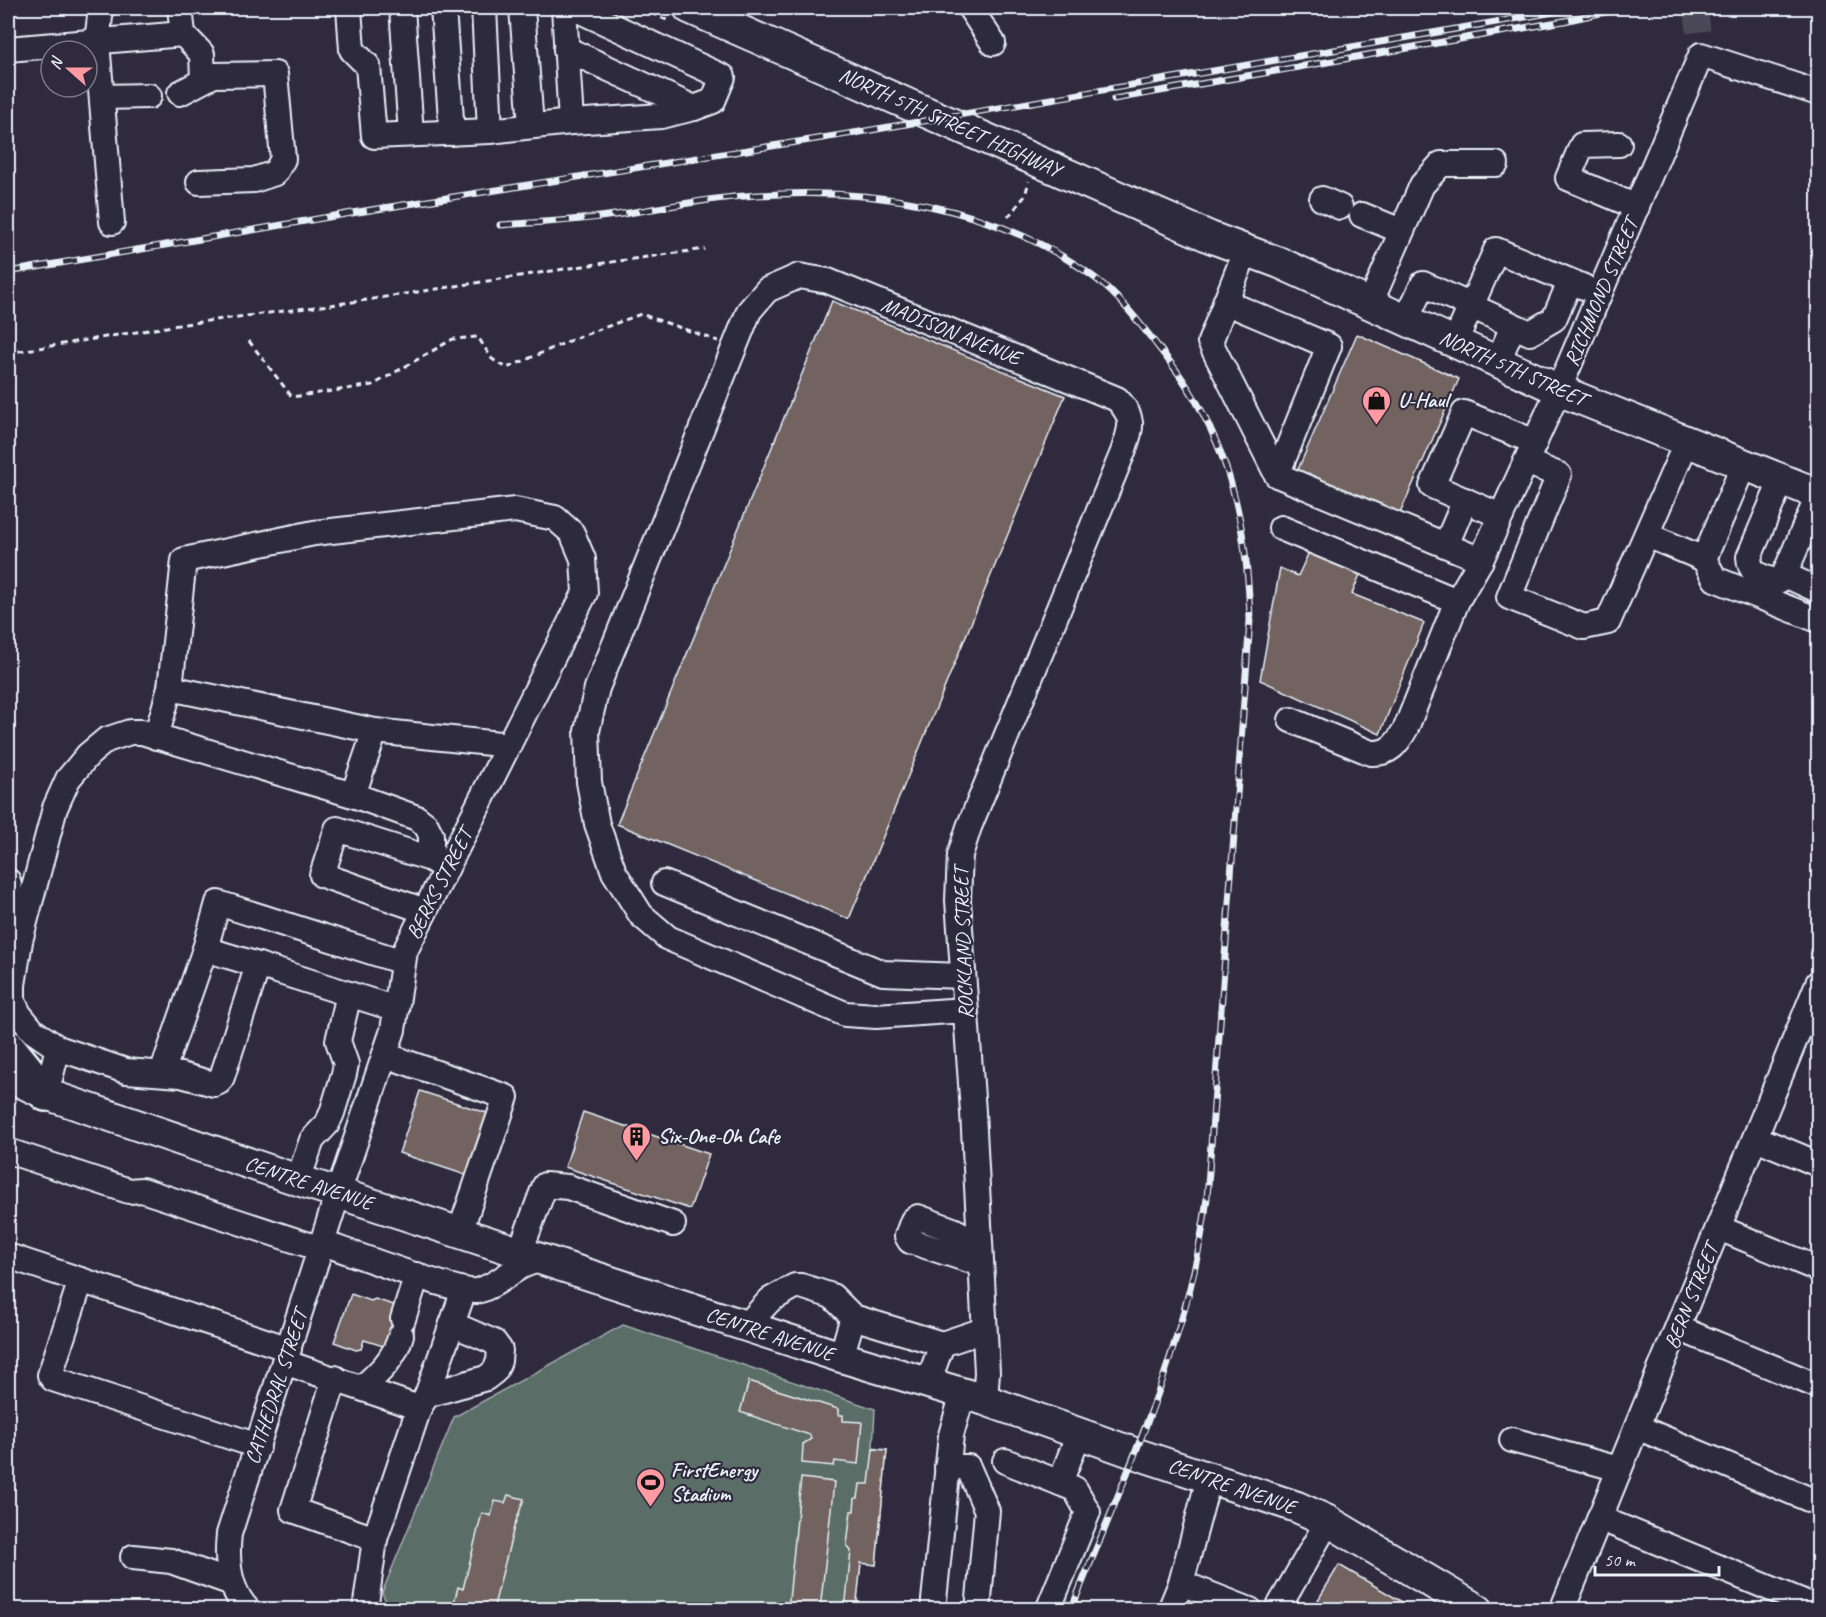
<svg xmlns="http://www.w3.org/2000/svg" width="1826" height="1617" viewBox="0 0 1826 1617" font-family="Caveat,sans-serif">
<rect width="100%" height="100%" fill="#2f2a3d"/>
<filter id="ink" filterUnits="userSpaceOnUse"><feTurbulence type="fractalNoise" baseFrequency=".0167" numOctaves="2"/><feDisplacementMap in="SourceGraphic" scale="12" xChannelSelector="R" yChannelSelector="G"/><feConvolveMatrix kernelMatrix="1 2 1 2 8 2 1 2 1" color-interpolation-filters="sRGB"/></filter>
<g filter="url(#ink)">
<polygon fill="#5a6d66" stroke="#a1afaf" stroke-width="1.5" points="623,1325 875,1409 873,1448 887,1450 876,1565 861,1563 856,1609 390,1610 382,1593 454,1417"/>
<g fill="#726460" stroke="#e8f1f8" stroke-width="1.5">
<polygon points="832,301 1065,396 849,919 617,824"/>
<polygon points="1357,334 1459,379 1398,518 1296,474"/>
<polygon points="1309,552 1361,572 1352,594 1424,623 1380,734 1260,680 1280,568 1298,576"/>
<polygon points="420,1091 493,1115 472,1177 399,1153"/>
<polygon points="583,1112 709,1154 690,1209 565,1167"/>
<polygon points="351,1294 371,1301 375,1299 400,1307 399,1319 415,1320 414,1331 397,1336 397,1338 383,1346 364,1340 361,1349 356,1350 334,1342"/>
<polygon points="749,1381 838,1409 838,1415 843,1415 843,1421 862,1422 858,1464 835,1461 834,1466 802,1463 803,1444 811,1439 810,1435 740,1412"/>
<polygon points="873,1449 887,1450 876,1565 861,1563 856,1610 845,1610 851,1551 847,1545 851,1511 854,1511 855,1498 858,1498 860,1484 869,1484"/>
<polygon points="801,1478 834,1482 820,1610 788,1610"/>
<polygon points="508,1495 524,1499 514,1527 493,1610 452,1610 458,1587 463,1589 482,1513 491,1516 495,1501 505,1503"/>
<polygon points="1339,1565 1416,1610 1312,1610"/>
</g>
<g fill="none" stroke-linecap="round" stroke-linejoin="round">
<polyline stroke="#4b4859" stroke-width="24" stroke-dasharray="24 12" stroke-linecap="butt" points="1696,8 1701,55"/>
<defs>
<g id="minor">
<polyline points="101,8 97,42 112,222"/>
<polyline points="180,8 183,34"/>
<polyline points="349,8 352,50 368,66 374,136 490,131 571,122 661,116 694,108 713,101 723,77 574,8"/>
<polyline points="402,8 411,134"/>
<polyline points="443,8 452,133"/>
<polyline points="484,8 490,131"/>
<polyline points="522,8 531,126"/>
<polyline points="564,8 571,122"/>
<polyline points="970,8 993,43"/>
<polyline points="183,34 202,54 203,80"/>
<polyline points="8,49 183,34"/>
<polyline points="566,49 694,108"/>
<polyline points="180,93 214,75 275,74 283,159 275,173 254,180 199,182"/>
<polyline points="102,97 149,96"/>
<polyline points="1619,144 1582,145 1568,178 1637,207"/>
<polyline points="1322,199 1340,207"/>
<polyline points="1362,215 1401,231"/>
<polyline points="1225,302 1329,346 1277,475 1210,342 1246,250"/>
<polyline points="1370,304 1422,185 1441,164 1496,164"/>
<polyline points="1406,320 1423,284 1530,333 1554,319 1570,282"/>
<polyline points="1455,342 1496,250 1584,287"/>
<polyline points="1498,361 1513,326"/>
<polyline points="1526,462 1559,475 1509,597 1584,627 1608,622 1687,441"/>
<polyline points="1277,475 1481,560"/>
<path d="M 1782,479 L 1749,557 C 1750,575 1761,576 1776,582 L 1783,578 L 1818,496"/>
<polyline points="1501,516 1432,486 1464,413 1535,442"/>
<polyline points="1281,528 1457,601"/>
<polyline points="1647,535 1704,559 1744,464"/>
<polyline points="1446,545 1465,500"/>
<polyline points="1704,559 1715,579 1818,620"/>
<polyline points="1785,575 1818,590"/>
<path d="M 1291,720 L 1371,753 C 1390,754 1397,744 1406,728 L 1457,601 L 1481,560 L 1559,389 L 1701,55 L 1818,93"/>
<polyline points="156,737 170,688"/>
<polyline points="353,795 375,731"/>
<polyline points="8,881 19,935"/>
<polyline points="664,883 883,973 962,976"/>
<polyline points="425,911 322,875 337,829 431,859"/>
<polyline points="205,949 218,903 403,962"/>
<polyline points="258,965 396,1009"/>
<path d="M 965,1010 L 876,1016 L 845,1014 L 668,938 L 641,915 L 614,872 L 597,824 L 589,782 L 587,731 L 597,688 L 749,311 L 767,290 L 799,276 L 828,281 L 1117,399 C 1136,419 1131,428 1123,452 L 969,827 L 960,855 L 958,900 L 973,1112 L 987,1372 L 985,1400"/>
<polyline points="385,1055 506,1097 460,1232"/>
<polyline points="162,1073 205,949 258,965 222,1077 219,1082 214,1084 181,1075 126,1071 58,1048 33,1031 19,1014 13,1001 13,985 20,941 55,808 68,779 88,755 106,740 130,732 142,732 353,795 417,818 426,825 431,835 431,859 446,869"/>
<polyline points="46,1094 58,1048"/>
<polyline points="1756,1138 1818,1164"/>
<polyline points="8,1151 129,1191 142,1190 321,1249"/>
<polyline points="298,1180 312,1140 327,1124 332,1113 344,1074 346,1064 338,1041 349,994"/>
<polyline points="1719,1228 1818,1269"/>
<path d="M 323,1243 C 346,1251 461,1294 477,1291 C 502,1285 515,1262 543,1260"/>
<polyline points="980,1244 953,1230 918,1217 913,1220 907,1236 910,1241 981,1264"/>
<polyline points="520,1252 545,1185 568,1187 673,1224"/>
<polyline points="8,1256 289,1349"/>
<polyline points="81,1280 50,1375 53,1379 258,1446"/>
<polyline points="403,1319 417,1275"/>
<polyline points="746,1326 770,1300 795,1286 801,1286 832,1296 853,1317"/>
<polyline points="1678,1328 1818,1386"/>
<polyline points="841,1357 853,1317 942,1344"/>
<polyline points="284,1362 419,1408 427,1395 464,1290"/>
<polyline points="335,1378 293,1510 375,1539"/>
<polyline points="928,1383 942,1344 984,1330"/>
<path d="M 363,1387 C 380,1372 395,1358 401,1335"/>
<polyline points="427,1395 486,1378 495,1371 499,1361 500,1350 494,1342 452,1324"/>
<polyline points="1637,1427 1818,1503"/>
<polyline points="1512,1440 1619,1469"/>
<polyline points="1005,1461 1060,1483 1079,1433"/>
<polyline points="947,1467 968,1467 987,1511 978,1610"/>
<polyline points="1209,1478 1181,1583 1250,1610"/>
<polyline points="1599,1518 1818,1608"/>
<polyline points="133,1557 171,1561 232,1583"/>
<path d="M 248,1610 C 228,1589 226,1561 229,1534 L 338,1193 L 393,1030 L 405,951 L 585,593 L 583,559 L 572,533 L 555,518 L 515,510 L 314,533 L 184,560 L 170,688 L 375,731 L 509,745"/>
<polyline points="365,1610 375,1539 419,1408"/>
<polyline points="933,1610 951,1435 963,1393"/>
<polyline points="1048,1610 1088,1512 1075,1489 1060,1483"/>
<polyline points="1170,1610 1181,1583"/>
<polyline points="1277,1610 1328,1521"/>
<polyline points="1562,1610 1818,983"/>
</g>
<g id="major">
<polyline points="689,8 1210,237 1280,263 1573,396 1818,494"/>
<polyline points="8,1076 46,1094 298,1180 841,1357 985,1400 1134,1453 1297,1507 1328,1521 1478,1610"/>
</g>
<polyline id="highway" points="8,1047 46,1094"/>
</defs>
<use href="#minor" stroke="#e8f1f8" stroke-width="28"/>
<use href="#major" stroke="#e8f1f8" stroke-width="34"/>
<use href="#highway" stroke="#e8f1f8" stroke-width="38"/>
<g stroke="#e8f1f8" stroke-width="3" stroke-dasharray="6 4.5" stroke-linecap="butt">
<polyline points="645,8 644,10 669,21"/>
<polyline points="1008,217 1025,196 1029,181"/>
<polyline points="249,341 292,397 373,385 453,339 478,337 492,359 507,368 576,338 641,314 718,341"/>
<polyline points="8,353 185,324 360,301 590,265 705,249"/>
</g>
<use href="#minor" stroke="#2f2a3d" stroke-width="24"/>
<use href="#major" stroke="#2f2a3d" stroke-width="30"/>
<use href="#highway" stroke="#2f2a3d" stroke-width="33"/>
<defs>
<g id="rail">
<polyline points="1114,99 1564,21 1623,8"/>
<path d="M 500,225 C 538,222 577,221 615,215 C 658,209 701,199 745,196 C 866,186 995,204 1095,278 C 1119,296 1138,321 1156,344 C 1175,368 1193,392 1206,420 C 1238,482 1248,551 1250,620 L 1207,1198 C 1189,1343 1125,1476 1071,1610"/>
<polyline points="8,272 352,213 860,132 1577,8"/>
</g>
</defs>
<use href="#rail" stroke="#e8f1f8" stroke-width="7"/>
<use href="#rail" stroke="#2f2a3d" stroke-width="4.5" stroke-dasharray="14" stroke-linecap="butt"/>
</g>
</g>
<defs>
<symbol id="shop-pin" viewBox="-11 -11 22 30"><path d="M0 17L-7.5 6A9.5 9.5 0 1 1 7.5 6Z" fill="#ff9aa2" stroke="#2f2a3d"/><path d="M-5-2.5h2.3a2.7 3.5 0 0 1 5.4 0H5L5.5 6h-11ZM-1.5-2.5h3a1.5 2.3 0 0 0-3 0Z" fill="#111"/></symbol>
<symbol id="building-pin" viewBox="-11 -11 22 30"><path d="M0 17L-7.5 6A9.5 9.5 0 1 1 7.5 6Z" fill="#ff9aa2" stroke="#2f2a3d"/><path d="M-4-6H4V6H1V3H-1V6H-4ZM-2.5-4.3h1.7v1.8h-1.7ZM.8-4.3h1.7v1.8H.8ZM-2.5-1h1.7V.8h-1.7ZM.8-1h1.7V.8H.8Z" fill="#111"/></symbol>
<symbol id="stadium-pin" viewBox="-11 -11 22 30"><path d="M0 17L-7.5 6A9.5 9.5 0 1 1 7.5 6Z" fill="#ff9aa2" stroke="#2f2a3d"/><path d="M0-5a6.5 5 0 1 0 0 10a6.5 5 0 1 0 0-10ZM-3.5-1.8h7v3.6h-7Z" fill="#111"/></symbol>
</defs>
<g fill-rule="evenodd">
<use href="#shop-pin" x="1360" y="384" width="33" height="45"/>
<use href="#building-pin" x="620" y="1120" width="33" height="45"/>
<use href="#stadium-pin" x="634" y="1466" width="33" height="45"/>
</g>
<g text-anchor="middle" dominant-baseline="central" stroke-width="4.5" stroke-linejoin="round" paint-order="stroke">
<g font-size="21" fill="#e8f1f8" stroke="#2f2a3d">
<text transform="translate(950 122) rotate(24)">NORTH 5TH STREET HIGHWAY</text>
<text transform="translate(1601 292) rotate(-67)">RICHMOND STREET</text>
<text transform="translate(951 331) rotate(22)">MADISON AVENUE</text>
<text transform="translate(1513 368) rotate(24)">NORTH 5TH STREET</text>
<text transform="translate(439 884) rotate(-63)">BERKS STREET</text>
<text transform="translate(963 943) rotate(-92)">ROCKLAND STREET</text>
<text transform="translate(309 1183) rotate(18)">CENTRE AVENUE</text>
<text transform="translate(1691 1296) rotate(-68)">BERN STREET</text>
<text transform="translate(770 1334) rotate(18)">CENTRE AVENUE</text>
<text transform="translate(276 1387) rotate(-72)">CATHEDRAL STREET</text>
<text transform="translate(1232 1486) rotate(19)">CENTRE AVENUE</text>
</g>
<g font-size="21" font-weight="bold" fill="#e8f1f8" stroke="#2f2a3d" text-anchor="start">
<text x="1398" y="400">U-Haul</text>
<text x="658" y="1136">Six-One-Oh Cafe</text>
<text x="671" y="1470">FirstEnergy<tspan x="671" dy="24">Stadium</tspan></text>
</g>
</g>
<rect width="1826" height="1617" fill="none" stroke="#2f2a3d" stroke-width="30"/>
<rect x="15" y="15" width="1796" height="1587" fill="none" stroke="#e8f1f8" stroke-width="2" filter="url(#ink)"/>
<g transform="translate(69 69) rotate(291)"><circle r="28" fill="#2f2a3d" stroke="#797a88" stroke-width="1.5"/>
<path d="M0-4.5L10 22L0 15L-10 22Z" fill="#ff9aa2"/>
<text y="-9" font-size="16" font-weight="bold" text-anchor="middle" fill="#e8f1f8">N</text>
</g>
<path d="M1595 1566v9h124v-9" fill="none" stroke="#e8f1f8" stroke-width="3"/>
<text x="1604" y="1566" font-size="18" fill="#e8f1f8" stroke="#2f2a3d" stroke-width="4.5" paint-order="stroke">50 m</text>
</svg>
